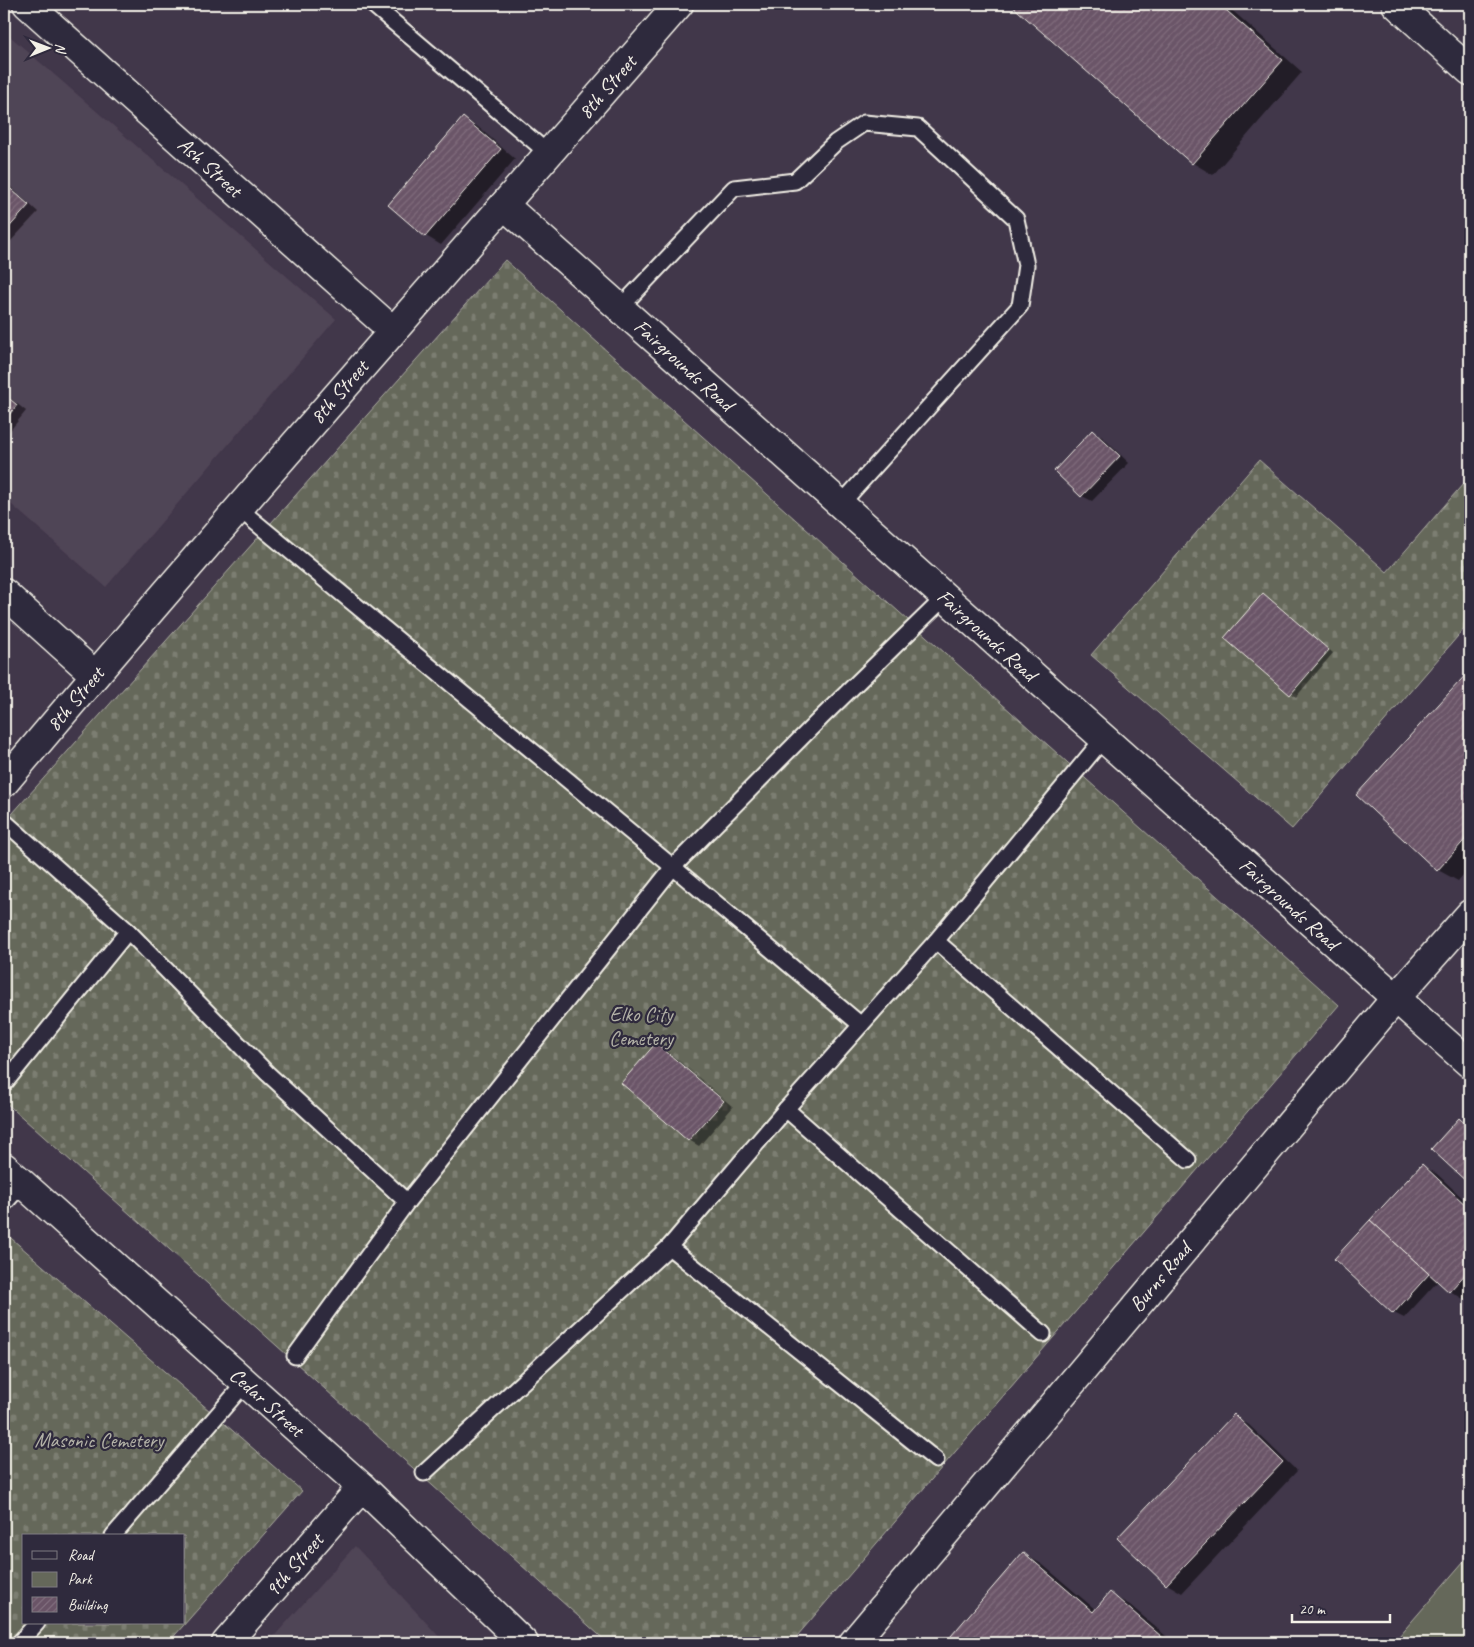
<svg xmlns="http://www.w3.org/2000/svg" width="1474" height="1647" viewBox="0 0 1474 1647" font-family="Caveat,sans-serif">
<defs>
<pattern id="cemetery-stones" width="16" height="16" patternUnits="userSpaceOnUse" patternTransform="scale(1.25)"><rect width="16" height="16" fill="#65685a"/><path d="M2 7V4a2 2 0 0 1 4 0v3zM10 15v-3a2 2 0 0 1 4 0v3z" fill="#7c7e72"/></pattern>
<pattern id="building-hatch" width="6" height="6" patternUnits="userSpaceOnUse" patternTransform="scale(1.25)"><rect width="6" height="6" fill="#6a5467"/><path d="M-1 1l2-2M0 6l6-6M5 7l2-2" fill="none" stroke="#806d7d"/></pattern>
</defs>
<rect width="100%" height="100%" fill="#41374a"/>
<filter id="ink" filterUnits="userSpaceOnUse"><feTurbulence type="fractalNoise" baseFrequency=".02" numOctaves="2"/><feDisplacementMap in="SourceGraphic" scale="10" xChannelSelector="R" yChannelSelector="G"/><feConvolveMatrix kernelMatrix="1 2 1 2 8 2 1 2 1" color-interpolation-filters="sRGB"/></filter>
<g filter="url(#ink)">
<g fill="#504456">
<polygon points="4,31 336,319 106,587 4,498"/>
<polygon points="355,1546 445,1643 268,1643"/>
</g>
<polygon fill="#65685a" stroke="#acaca1" points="1470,1554 1470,1643 1393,1643"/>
<g fill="url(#cemetery-stones)" stroke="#acaca1" fill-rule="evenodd">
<polygon points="505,260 1339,1005 791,1643 608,1643 4,1101 4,823"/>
<polygon points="1259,460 1387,572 1470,476 1470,622 1292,829 1091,655"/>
<path d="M 4,1232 L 302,1491 L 168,1643 L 4,1643 ZM 24,1536 L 184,1536 L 184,1623 L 24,1623 Z"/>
</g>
<g fill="#0007">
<polygon points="1012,4 1225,4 1302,72 1213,175 1193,163"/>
<polygon points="463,118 478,127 515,159 441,245 426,236 389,205"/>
<polygon points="4,181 38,212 10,242 4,238"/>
<polygon points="4,393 26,411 4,438"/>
<polygon points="1092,432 1102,437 1129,463 1092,501 1082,496"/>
<polygon points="1267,598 1333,653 1296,697 1226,638"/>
<polygon points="1470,672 1470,867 1458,881 1438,870 1358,795"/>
<polygon points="656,1044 666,1050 733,1107 699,1146 689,1140 623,1083"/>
<polygon points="1460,1119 1470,1126 1470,1183 1433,1149"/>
<polygon points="1422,1165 1437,1174 1470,1205 1470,1294 1465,1300 1450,1291 1438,1281 1404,1318 1394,1313 1336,1259"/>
<polygon points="1234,1416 1249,1425 1297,1471 1182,1593 1167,1584"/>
<polygon points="1023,1553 1043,1565 1096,1610 1110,1594 1130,1605 1174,1643 947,1643"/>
</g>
<g fill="url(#building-hatch)" stroke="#f4f1e8">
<polygon points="1010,4 1219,4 1283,60 1192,164"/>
<polygon points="463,117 501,149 425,237 388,205"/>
<polygon points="4,183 29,205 4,233"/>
<polygon points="4,394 17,405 4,421"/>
<polygon points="1092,430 1120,456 1081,497 1054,471"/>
<polygon points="1263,593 1329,650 1290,695 1224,638"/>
<polygon points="1470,670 1470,834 1437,871 1356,795"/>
<polygon points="656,1043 724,1101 688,1141 621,1083"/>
<polygon points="1459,1118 1470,1128 1470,1185 1431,1149"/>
<polygon points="1422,1164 1470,1209 1470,1269 1449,1292 1370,1220"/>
<polygon points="1370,1220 1429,1274 1393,1314 1334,1259"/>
<polygon points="1234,1414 1283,1462 1166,1585 1117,1538"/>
<polygon points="1023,1552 1093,1612 1110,1592 1169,1643 945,1643"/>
</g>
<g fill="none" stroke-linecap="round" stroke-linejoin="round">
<defs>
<g id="service">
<polyline points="372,4 549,154"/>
<polyline points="620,308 734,188 795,181 836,142 864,123 918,128 1016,219 1026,265 1020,306 840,505"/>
<polyline points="238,508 673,867 861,1025"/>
<polyline points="4,821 128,931 267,1073 407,1202"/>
<polyline points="936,941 1188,1160"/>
<polyline points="4,1084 128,931"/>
<polyline points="786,1109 1043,1334"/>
<polyline points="4,1204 22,1184"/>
<polyline points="669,1247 936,1460"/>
<polyline points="295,1356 407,1202 673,867 821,718 945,597"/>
<polyline points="424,1473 669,1247 786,1109 936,941 1103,739"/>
<polyline points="113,1536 245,1383"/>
<polyline points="19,1643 37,1623"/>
</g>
<g id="minor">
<polyline points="27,4 392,330"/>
<polyline points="504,205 1470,1064"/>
<polyline points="4,593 95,675"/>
<path d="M 4,783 C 225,520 454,263 679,4"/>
<polyline points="853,1643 1395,999 1470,914"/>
</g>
<g id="tertiary">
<polyline points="1396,4 1470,71"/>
<polyline points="4,1167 362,1487 524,1643"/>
<polyline points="226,1643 362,1487"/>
</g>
</defs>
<use href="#service" stroke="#f4f1e8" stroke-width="19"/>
<use href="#minor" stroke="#f4f1e8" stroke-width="31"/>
<use href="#tertiary" stroke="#f4f1e8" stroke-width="31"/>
<use href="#service" stroke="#2f2a3d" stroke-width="15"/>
<use href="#minor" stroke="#2f2a3d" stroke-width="28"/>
<use href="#tertiary" stroke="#2f2a3d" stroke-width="28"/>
</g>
</g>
<g text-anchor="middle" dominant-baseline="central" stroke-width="4.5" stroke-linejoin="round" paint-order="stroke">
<g font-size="21" fill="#f4f1e8" stroke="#2f2a3d">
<text transform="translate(607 87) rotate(-49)">8th Street</text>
<text transform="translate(210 167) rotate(42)">Ash Street</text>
<text transform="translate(684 365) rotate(42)">Fairgrounds Road</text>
<text transform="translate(339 392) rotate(-49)">8th Street</text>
<text transform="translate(987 635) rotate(42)">Fairgrounds Road</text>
<text transform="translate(75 699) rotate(-50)">8th Street</text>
<text transform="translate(1289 904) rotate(42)">Fairgrounds Road</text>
<text transform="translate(1160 1277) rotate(-50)">Burns Road</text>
<text transform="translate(267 1402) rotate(42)">Cedar Street</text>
<text transform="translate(294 1565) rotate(-49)">9th Street</text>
</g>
<g font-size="21" fill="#b4b3a8" stroke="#2f2a3d">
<text x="641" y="1014">Elko City<tspan x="641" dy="24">Cemetery</tspan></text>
<text x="99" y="1440">Masonic Cemetery</text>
</g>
</g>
<rect width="1474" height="1647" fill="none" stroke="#2f2a3d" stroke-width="20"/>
<rect x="10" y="10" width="1454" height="1627" fill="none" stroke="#f4f1e8" stroke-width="2" filter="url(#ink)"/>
<rect x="22" y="1534" width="162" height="90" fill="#2f2a3d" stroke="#7e7a81"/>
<rect x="32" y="1551" width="25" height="8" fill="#2f2a3d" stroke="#7e7a81"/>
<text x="68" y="1560" font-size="15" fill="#f4f1e8">Road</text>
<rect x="32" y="1572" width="25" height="15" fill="#65685a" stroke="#7e7a81"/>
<text x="68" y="1584" font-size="15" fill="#f4f1e8">Park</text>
<rect x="32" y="1597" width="25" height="15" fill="url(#building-hatch)" stroke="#7e7a81"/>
<text x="68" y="1610" font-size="15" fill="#f4f1e8">Building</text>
<g transform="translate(48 48) rotate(89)" stroke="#2f2a3d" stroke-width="4" paint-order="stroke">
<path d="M0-4L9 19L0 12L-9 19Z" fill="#f4f1e8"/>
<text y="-8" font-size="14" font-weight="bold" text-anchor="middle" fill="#f4f1e8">N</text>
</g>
<path d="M1292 1614v8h98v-8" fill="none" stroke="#f4f1e8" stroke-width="2.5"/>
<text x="1299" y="1614" font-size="15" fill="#f4f1e8" stroke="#2f2a3d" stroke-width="4" paint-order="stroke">20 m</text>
</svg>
